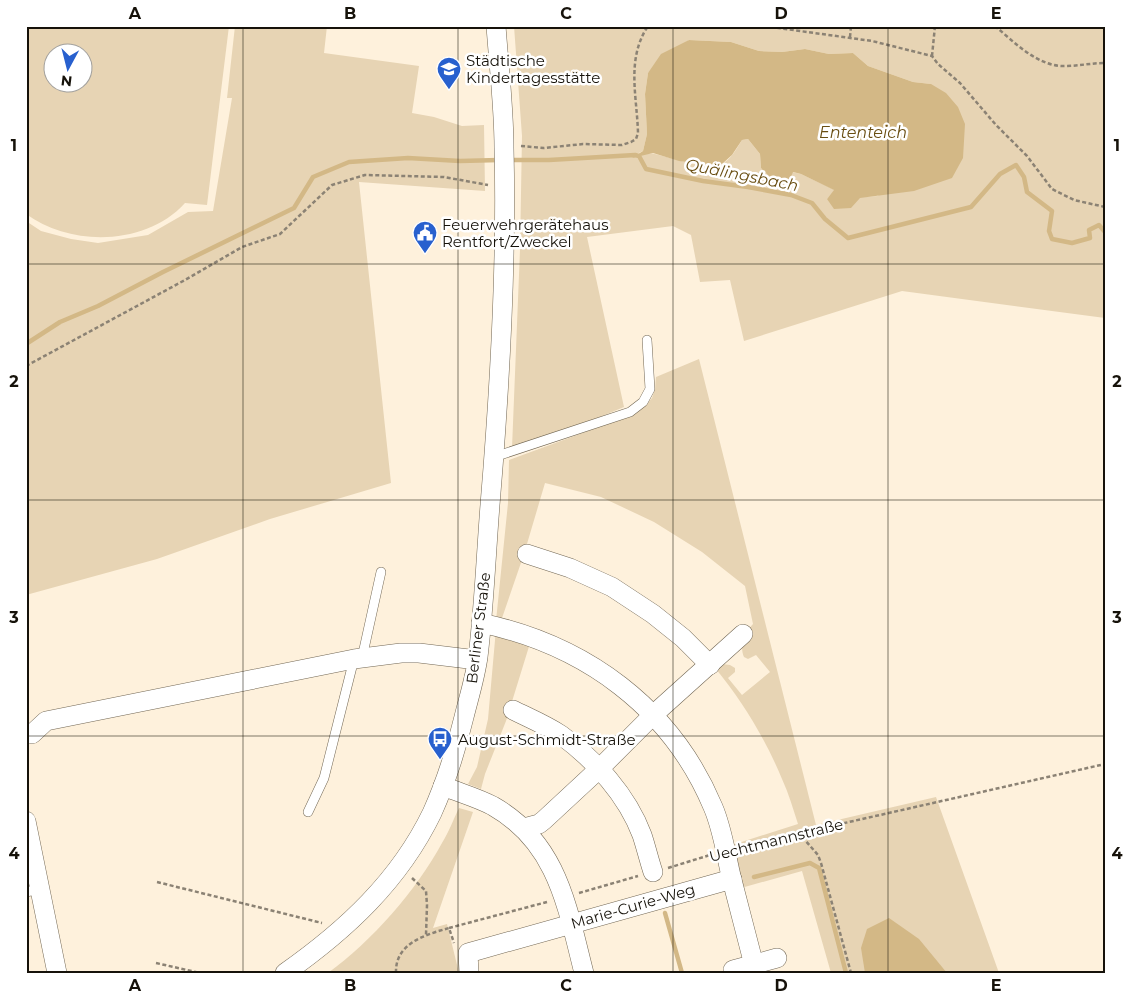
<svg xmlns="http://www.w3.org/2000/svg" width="1131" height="999" viewBox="0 0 1131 999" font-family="Montserrat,sans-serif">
<rect width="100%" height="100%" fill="#fef1dc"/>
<g fill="#e7d4b4" fill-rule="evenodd">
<path d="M 26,26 L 229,26 L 207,205 L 185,203 C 146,246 71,247 26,214 ZM 52,52 L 82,52 L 82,82 L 52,82 Z"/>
<polygon points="235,26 327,26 324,53 419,66 412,113 434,117 462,126 484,125 485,191 359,182 391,483 270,519 157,559 26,595 26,221 41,231 71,239 98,243 148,235 188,212 213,211 232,98 227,98"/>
<path d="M 514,26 L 1105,26 L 1105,318 L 902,291 L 744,341 L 730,280 L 700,282 L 691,235 L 673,226 L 587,237 L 624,407 L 561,433 L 512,448 L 520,250 L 522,136 ZM 689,40 L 731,42 L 759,51 L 782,52 L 805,49 L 829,54 L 853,53 L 868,66 L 913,82 L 931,84 L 878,196 L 827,199 L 835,190 L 801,174 L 792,172 L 788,183 L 761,168 L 760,154 L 748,139 L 742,140 C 737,148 731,160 721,164 C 702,170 674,158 655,154 C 649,153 642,154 635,155 L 643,151 L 647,134 L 645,94 L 648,73 Z"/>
<path d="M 699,359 L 816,825 L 936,797 L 999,973 L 831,973 L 802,871 L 741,888 L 729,846 L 798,824 C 793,809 789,794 782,779 C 766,740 743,702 716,669 L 722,664 L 730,665 L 735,668 L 735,672 L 728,678 L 742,695 L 770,672 L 756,655 L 748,659 L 744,657 C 739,647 745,632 753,624 L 745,586 L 702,552 L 654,522 L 601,497 L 545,483 L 524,554 L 501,621 L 496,621 L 508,503 L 509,460 L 626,417 L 645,406 L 652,398 L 655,389 L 656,377 Z"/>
<polygon points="496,629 531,640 506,721 485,774 481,789 468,784 477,767 488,719"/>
<path d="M 459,808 L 473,812 L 433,928 L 447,924 L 459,973 L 328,973 C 372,941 416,891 442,843 C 449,832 453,820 459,808 Z"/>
</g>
<g fill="#d3b886">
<polygon points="689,40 731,42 759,51 782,52 805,49 829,54 853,53 868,66 913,82 931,84 946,93 958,107 965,124 963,158 952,178 914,191 860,198 851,208 834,209 827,199 834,190 801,174 793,172 788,184 769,176 761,168 760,154 748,139 742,140 732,155 722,164 708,165 679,161 653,153 632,158 643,151 647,134 645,94 648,73 661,54"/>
<polygon points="889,918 919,939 947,973 865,973 861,948 867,929"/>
</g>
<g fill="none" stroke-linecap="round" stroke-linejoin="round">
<g stroke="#d3b886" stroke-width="4.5">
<polyline points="510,160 549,160 635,155 639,156 646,169 703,181 748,187 791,195 812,203 825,219 848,238 971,207 1000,174 1016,165 1024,177 1027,192 1052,211 1049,231 1052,239 1072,243 1090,238 1089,230 1099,225 1105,232"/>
<polyline points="26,344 60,322 98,306 163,272 294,208 313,177 349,162 408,158 460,161 499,160"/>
<polyline points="754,877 810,863 819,868 846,973"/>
<polyline points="665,913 682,973"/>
</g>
<defs>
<g id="service">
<polyline points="494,457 630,412 643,402 650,389 647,340"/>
<polyline points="362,658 381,572"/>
<polyline points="308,812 324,778 354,659"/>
<polyline points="26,892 40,889"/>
</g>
<g id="minor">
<polyline points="527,554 570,568 612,587 653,614 683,638 710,665"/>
<path d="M 481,623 C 585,645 671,707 713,807 C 723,830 726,856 732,880 C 739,908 747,937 754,965"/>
<path d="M 513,710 C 529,718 546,725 561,735 C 595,760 627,795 642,835 C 646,847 649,860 653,872"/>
<polyline points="32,734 46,721 354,659 401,653 419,653 477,660"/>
<path d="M 443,786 C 460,793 478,798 493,806 C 558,843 567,907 584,973"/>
<polyline points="26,821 57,973"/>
<polyline points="524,828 539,824 544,820 599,769 653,715 743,634"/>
<polyline points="733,970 777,958"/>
<path d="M 285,973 C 346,930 399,881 432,813 C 446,782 456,750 464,717 C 469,697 475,678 478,657 C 484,607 486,556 490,505 C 500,386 507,268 504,148 C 504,108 499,67 496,26"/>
<polyline points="469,973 468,953 732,879"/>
</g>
</defs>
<use href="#service" stroke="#726754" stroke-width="10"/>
<use href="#minor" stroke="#726754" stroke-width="20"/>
<g stroke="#8b8274" stroke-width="2.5" stroke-dasharray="4 2.5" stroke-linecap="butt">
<polyline points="764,26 872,41 932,56 938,64 960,83 996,125 1027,156 1052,189 1074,200 1105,207"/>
<path d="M 995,26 C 1014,42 1038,67 1065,66 C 1079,66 1091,63 1105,63"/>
<polyline points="850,37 851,26"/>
<polyline points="932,56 935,26"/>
<path d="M 521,146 L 544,148 L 583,144 L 622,145 L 631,142 L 636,139 L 638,133 C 637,96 626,59 648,26"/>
<polyline points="26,366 185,280 242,247 280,234 332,185 365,175 444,177 488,185"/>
<polyline points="798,832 818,855 821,863 851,973"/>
<polyline points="742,846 798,832 827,827 1105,764"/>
<polyline points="668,868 710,855"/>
<polyline points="412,878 426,891 427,905 426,935"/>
<polyline points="157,882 322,923"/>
<polyline points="579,893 638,876"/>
<polyline points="449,928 547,902"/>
<polyline points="156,963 200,973"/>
<path d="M 396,973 C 395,943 425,935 449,928 L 454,943"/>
</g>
<use href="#service" stroke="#fff" stroke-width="9"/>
<use href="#minor" stroke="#fff" stroke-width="19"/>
</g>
<path fill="none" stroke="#16120a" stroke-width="1" stroke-opacity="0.55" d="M 243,26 L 243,973M 458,26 L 458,973M 673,26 L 673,973M 888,26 L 888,973M 26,264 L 1105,264M 26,500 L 1105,500M 26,736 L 1105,736"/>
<defs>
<symbol id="school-pin" viewBox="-11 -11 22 30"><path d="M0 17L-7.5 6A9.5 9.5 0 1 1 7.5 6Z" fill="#2860ce" stroke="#fff"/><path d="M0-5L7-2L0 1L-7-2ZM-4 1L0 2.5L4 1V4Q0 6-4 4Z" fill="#fff"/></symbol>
<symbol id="civic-pin" viewBox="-11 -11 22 30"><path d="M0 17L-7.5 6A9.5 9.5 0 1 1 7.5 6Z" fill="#2860ce" stroke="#fff"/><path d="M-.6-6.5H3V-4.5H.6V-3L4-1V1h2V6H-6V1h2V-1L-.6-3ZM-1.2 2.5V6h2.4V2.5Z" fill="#fff"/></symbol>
<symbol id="bus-pin" viewBox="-11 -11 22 30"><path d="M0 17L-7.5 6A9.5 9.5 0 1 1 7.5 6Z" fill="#2860ce" stroke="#fff"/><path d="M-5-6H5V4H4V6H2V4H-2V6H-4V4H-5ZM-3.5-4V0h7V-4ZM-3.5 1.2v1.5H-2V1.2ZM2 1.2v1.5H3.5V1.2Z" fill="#fff"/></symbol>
</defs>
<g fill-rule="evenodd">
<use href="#school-pin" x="435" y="55" width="28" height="38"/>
<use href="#civic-pin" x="411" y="219" width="28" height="38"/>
<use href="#bus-pin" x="426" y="725" width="28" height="38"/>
</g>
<g text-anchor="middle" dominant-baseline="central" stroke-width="5" stroke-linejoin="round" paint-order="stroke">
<g font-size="15" fill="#16120a" stroke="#fff" text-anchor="start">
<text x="466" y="60">Städtische<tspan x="466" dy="17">Kindertagesstätte</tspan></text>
<text x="442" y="224">Feuerwehrgerätehaus<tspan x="442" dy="17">Rentfort/Zweckel</tspan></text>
<text x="458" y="739">August-Schmidt-Straße</text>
</g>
<g font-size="15" fill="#16120a" stroke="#fff">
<text transform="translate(478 628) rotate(-83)">Berliner Straße</text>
<text transform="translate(776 840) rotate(-14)">Uechtmannstraße</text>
<text transform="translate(633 906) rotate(-16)">Marie-Curie-Weg</text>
</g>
<g font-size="16" font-style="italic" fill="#694d11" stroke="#fff">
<text x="863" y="132">Ententeich</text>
<text transform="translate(742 175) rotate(11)">Quälingsbach</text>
</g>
</g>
<rect width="1131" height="999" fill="none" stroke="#ffffff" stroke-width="55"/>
<g transform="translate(68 68) rotate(187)"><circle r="24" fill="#ffffff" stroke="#a2a09d"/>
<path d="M0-4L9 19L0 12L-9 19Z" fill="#2860ce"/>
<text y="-8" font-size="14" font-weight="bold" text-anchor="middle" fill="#16120a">N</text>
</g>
<rect x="28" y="28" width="1076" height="944" fill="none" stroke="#16120a" stroke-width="2"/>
<g font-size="16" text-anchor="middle" font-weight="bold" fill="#16120a">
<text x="135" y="19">A</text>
<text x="350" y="19">B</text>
<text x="566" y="19">C</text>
<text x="781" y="19">D</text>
<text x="996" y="19">E</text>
<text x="14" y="151">1</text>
<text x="1117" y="151">1</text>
<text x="14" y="387">2</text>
<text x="1117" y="387">2</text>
<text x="14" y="623">3</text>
<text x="1117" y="623">3</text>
<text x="14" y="859">4</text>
<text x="1117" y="859">4</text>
<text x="135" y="991">A</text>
<text x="350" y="991">B</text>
<text x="566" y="991">C</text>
<text x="781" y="991">D</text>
<text x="996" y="991">E</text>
</g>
</svg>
